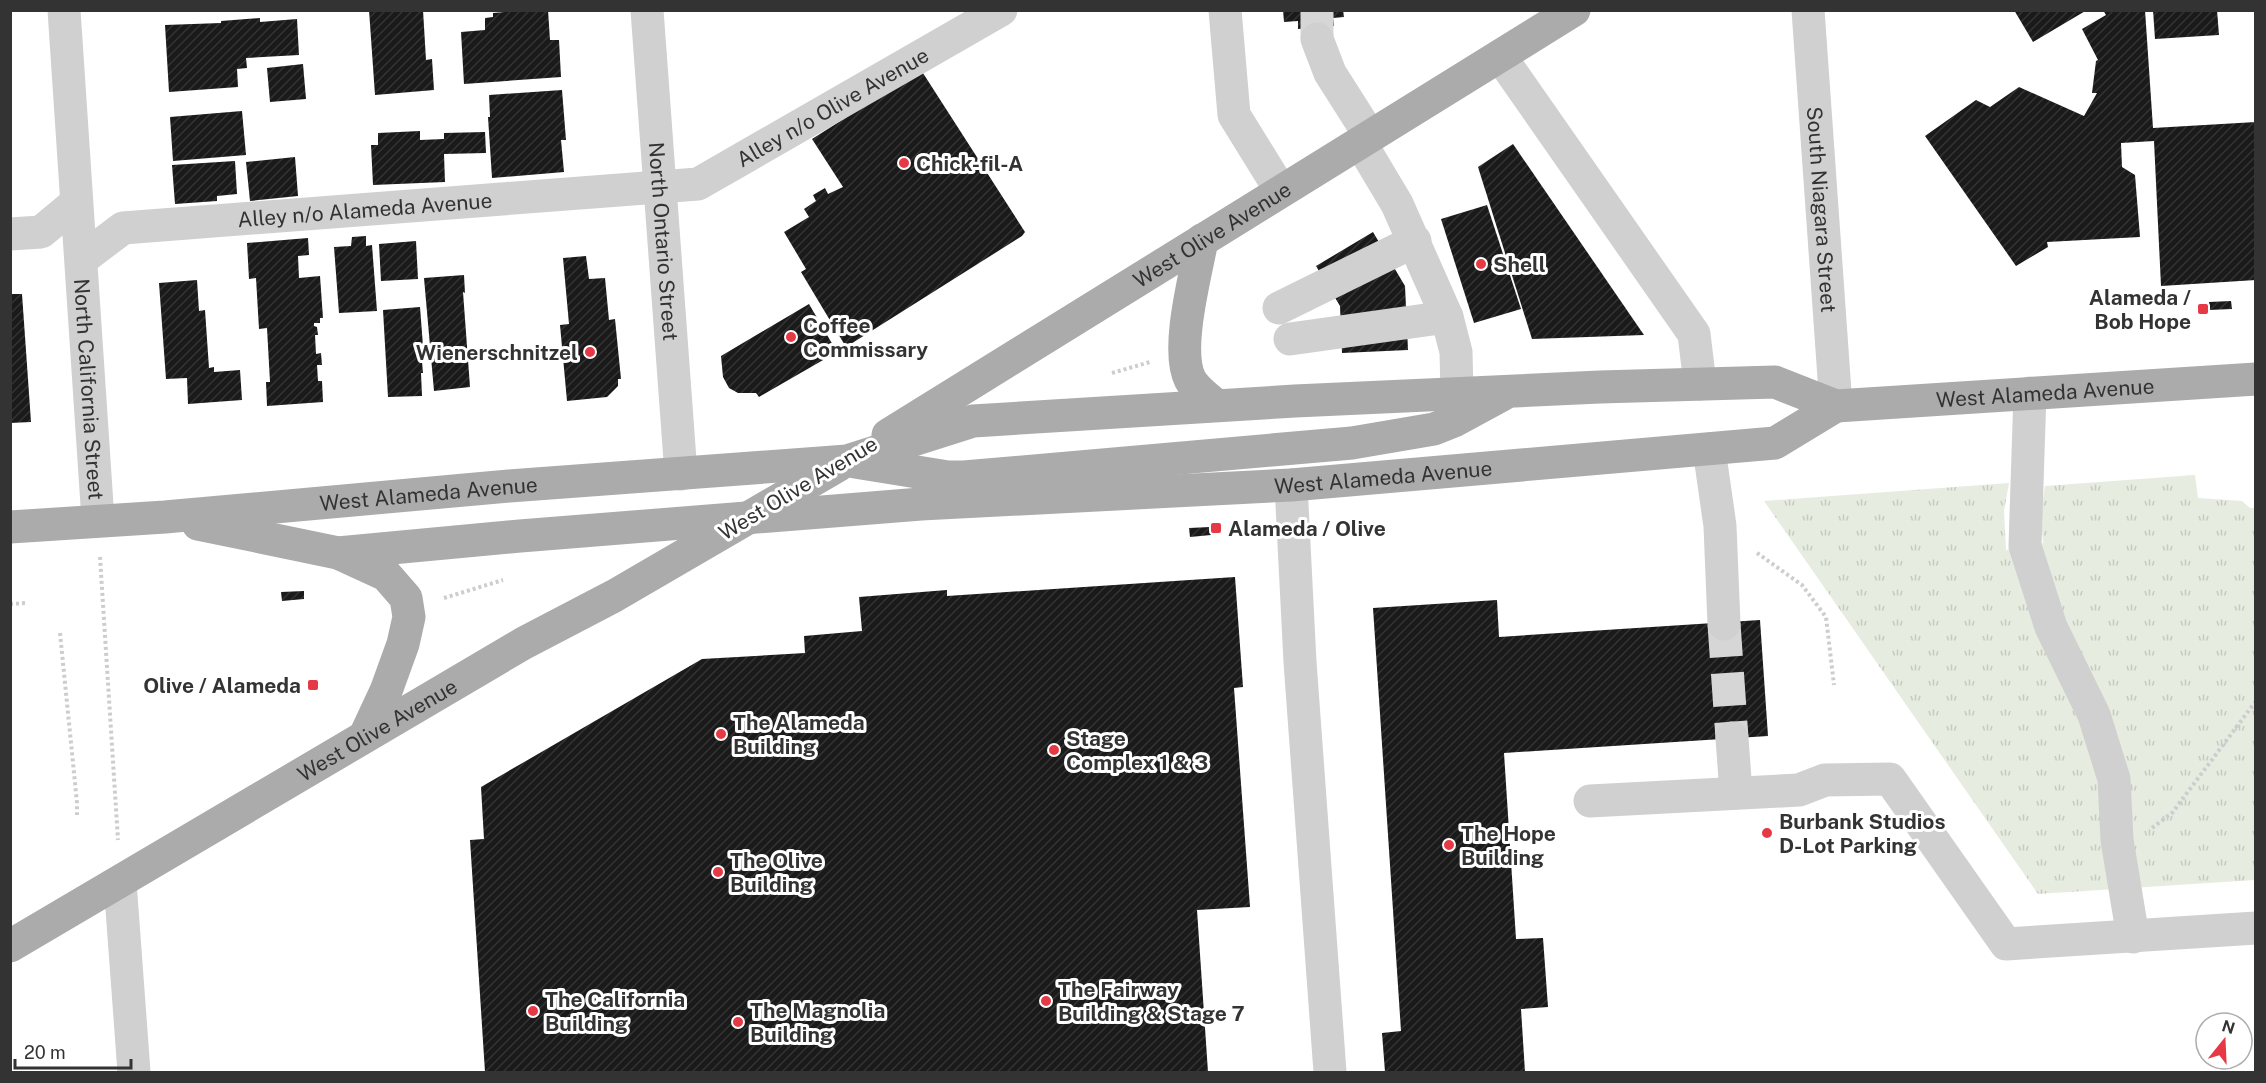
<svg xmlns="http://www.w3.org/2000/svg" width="2266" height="1083" viewBox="0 0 2266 1083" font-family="'Public Sans',sans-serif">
<defs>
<pattern id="grass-tufts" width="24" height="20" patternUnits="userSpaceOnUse" patternTransform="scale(1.5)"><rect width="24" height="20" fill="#e6ecdf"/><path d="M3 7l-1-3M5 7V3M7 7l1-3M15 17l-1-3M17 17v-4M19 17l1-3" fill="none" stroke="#c6cbc0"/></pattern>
<pattern id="building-hatch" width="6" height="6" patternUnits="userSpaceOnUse" patternTransform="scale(1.5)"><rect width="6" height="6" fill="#1a1a1a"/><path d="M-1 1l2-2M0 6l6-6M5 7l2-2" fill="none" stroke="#333"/></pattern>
</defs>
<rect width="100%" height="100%" fill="#fff"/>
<polygon fill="url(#grass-tufts)" points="2195,475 2198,498 2242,501 2250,508 2255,508 2255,880 2038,894 1764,501 2009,483 2004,511 2006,550 2043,543 2041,513 2045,486"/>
<g fill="url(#building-hatch)">
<polygon points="369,10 423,10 426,60 432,59 434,90 375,95"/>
<polygon points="528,10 548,10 550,40 559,40 561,77 464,84 461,32 485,30 485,18 493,17 493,13"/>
<polygon points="1283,10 1343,10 1344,17 1333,18 1334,26 1298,29 1298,21 1284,22"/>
<polygon points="2014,10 2087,10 2033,42"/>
<polygon points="2103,10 2145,10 2153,128 2256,122 2256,280 2161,286 2154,141 2121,143 2122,167 2135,175 2140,237 2047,242 2048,247 2016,266 1925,136 1976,100 1990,107 2019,87 2084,116 2097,93 2092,93 2096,61 2098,60 2082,29 2106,15"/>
<polygon points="2153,10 2217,10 2219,35 2155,39"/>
<polygon points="260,18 260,22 297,19 299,55 246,58 247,68 237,69 238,87 169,92 165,25 221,23 221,21"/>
<polygon points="303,64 306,99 270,102 267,68"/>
<polygon points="921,70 1025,232 1022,236 846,347 801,272 806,269 784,232 809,217 804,209 816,201 813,195 825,188 828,194 843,187 812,139"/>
<polygon points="562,90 566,140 561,140 564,172 492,178 488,117 490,117 489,95"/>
<polygon points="242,111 246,155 173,161 170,117"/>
<polygon points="420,131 420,140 444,139 444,133 485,132 486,153 444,154 445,182 373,185 371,145 378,145 378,133"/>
<polygon points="1513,144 1644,335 1532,339 1478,167"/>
<polygon points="295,157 298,196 250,201 246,162"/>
<polygon points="235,161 237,194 217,196 217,201 175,204 172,165"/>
<polygon points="1487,205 1521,309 1474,323 1441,219"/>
<polygon points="1373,232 1405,286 1408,350 1342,353 1340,306 1316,266"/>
<polygon points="366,236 366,246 372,245 377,311 339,313 334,247 351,246 352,237"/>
<polygon points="308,238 309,255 298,256 299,278 320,276 323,318 320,318 320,323 314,323 314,326 317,327 318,335 315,335 316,354 321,353 322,365 317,365 318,381 322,381 323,402 267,406 266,382 270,382 267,328 259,329 256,278 249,279 247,243"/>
<polygon points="416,241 418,279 381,281 379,244"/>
<polygon points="586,256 589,279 605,278 609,320 615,319 621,379 618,379 618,386 607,397 567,401 560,325 569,324 563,258"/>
<polygon points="464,275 465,293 463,292 470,387 434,391 424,278"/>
<polygon points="197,280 199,311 205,310 209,368 214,367 214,372 240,370 242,400 188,404 187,378 166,379 159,283"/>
<polygon points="10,294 22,294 31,422 10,423"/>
<polygon points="2231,301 2232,309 2209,310 2209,302"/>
<polygon points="809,304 837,352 759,397 756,393 738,393 729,388 723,377 721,356"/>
<polygon points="420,307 423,346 419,346 421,350 423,373 421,373 422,396 388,397 383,310"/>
<polygon points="1210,527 1211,535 1190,537 1189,528"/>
<polygon points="1235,577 1243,687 1234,688 1250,907 1197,910 1208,1072 485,1072 470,840 484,839 481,787 702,659 805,653 804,636 862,631 859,597 947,590 947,596"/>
<polygon points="304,591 304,599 282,601 281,592"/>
<polygon points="1497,600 1499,637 1760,620 1768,736 1504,753 1516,939 1543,938 1548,1007 1521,1009 1525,1072 1385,1072 1382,1033 1401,1031 1373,608"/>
</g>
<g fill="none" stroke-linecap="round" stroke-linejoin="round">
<g stroke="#d6d6d6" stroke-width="33" stroke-dasharray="33 16" stroke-linecap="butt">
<polyline points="1317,39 1317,10"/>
<polyline points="1724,624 1732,738"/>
</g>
<g stroke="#cdcdcd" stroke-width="4" stroke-dasharray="3 3" stroke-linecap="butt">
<polyline points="1112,373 1150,362"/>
<polyline points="1757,553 1802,585 1826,617 1834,685"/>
<polyline points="100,557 118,840"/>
<polyline points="444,598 503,580"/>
<polyline points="10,604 26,603"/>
<polyline points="60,633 77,803 77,815"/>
<polyline points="2152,828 2172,813 2256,701"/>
</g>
<g stroke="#d0d0d0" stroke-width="33">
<path id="s1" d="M 64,10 L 98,520"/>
<path id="s2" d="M 647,10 L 681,474"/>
<polyline points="1225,10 1234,115 1281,191"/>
<path id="s3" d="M 1808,10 L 1836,406"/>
<polyline points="1317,39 1330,73 1370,136"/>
<polyline points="1500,56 1694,334 1700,384"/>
<polyline points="1360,142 1397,204 1447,317 1456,352 1457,393"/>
<polyline points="10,234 41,232 76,203"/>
<path id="s4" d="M 82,259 L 123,228 L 698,184 L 1001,10"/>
<polyline points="1279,308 1415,241"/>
<polyline points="1290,339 1447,317"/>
<polyline points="2030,393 2025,546 2051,627 2094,715 2114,779 2117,840 2133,937"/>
<polyline points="1709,449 1720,526 1724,624"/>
<polyline points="1291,485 1300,662 1330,1072"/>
<polyline points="1732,738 1736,793"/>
<polyline points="1590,801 1799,790 1825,780 1890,779 2006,944 2256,928"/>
<polyline points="120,882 134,1072"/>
</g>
<g stroke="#ababab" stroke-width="33">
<path d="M 1202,240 C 1196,273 1175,349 1190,379 C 1195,389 1207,398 1216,405"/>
<path id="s5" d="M 888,435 L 1574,10"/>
<polyline points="855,462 948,477 964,477 1352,443 1434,429 1454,421 1502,395"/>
<polyline points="198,524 338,553 386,575 406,598 409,617 403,644 386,691 365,736"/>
<path id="s6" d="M 10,527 L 165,517 L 509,486 L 847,461 L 973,421 L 1295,401 L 1600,387 L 1775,382 L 1836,406 L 2256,379"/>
<path id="s7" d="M 338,553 L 520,536 L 921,504 L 1291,485 L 1775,443 L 1836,406"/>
<path id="s8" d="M 10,946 L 524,643 L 614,596 L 839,465"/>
</g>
</g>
<g fill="#e63946" stroke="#fff" stroke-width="2">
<circle cx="904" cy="163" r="6"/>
<circle cx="1481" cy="264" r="6"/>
<rect x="2197" y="303" width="12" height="12" rx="3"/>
<circle cx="791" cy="337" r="6"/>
<circle cx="590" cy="352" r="6"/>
<rect x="1210" y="522" width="12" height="12" rx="3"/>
<rect x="307" y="679" width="12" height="12" rx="3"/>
<circle cx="721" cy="734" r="6"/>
<circle cx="1054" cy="750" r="6"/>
<circle cx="1767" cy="833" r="6"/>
<circle cx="1449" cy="845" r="6"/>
<circle cx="718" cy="872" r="6"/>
<circle cx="1046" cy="1001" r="6"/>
<circle cx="533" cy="1011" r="6"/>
<circle cx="738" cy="1022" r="6"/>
</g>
<g text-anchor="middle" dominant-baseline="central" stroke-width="6" stroke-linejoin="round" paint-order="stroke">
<g font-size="21" fill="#333" stroke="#fff">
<text stroke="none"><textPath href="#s4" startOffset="783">Alley n/o Olive Avenue</textPath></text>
<text stroke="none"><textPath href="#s3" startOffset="200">South Niagara Street</textPath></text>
<text stroke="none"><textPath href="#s4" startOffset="294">Alley n/o Alameda Avenue</textPath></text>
<text stroke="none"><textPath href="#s5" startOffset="381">West Olive Avenue</textPath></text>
<text stroke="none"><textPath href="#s2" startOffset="232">North Ontario Street</textPath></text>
<text stroke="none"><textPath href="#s1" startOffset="380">North California Street</textPath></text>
<text stroke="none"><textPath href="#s6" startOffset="2050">West Alameda Avenue</textPath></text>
<text stroke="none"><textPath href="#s7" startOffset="1048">West Alameda Avenue</textPath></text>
<text transform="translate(798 488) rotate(-31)">West Olive Avenue</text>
<text stroke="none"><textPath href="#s6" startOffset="420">West Alameda Avenue</textPath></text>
<text stroke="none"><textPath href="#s8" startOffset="426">West Olive Avenue</textPath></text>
</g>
<g font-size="21" font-weight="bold" fill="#333" stroke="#fff" text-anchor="start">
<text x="916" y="163">Chick-fil-A</text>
<text x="1493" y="264">Shell</text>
<text x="2191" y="297" text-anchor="end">Alameda /<tspan x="2191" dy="24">Bob Hope</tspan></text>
<text x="803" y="325">Coffee<tspan x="803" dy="24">Commissary</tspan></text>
<text x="578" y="352" text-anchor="end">Wienerschnitzel</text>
<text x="1228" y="528">Alameda / Olive</text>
<text x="301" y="685" text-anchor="end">Olive / Alameda</text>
<text x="733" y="722">The Alameda<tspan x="733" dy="24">Building</tspan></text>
<text x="1066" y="738">Stage<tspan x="1066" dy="24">Complex 1 &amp; 3</tspan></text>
<text x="1779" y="821">Burbank Studios<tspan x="1779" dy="24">D-Lot Parking</tspan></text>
<text x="1461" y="833">The Hope<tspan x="1461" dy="24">Building</tspan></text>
<text x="730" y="860">The Olive<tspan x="730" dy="24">Building</tspan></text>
<text x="1058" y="989">The Fairway<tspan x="1058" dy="24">Building &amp; Stage 7</tspan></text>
<text x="545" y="999">The California<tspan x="545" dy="24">Building</tspan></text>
<text x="750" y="1010">The Magnolia<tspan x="750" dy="24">Building</tspan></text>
</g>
</g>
<rect width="2266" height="1083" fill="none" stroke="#333333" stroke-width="24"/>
<g transform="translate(2224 1041) rotate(18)"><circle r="28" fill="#ffffff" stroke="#adadad" stroke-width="1.5"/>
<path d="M0-4.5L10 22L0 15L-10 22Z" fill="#e63946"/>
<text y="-9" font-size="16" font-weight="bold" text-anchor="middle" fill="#333333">N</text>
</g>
<path d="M15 1059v9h116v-9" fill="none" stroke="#333333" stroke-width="3"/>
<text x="24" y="1059" font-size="18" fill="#333333" stroke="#ffffff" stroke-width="4.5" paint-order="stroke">20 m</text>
</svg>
